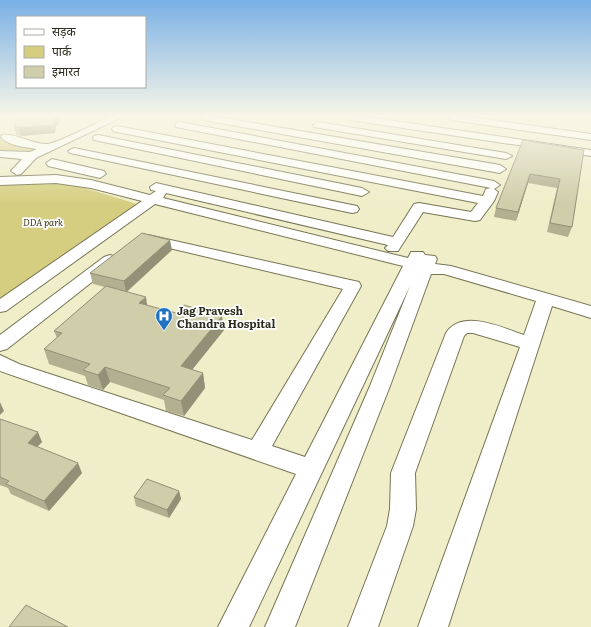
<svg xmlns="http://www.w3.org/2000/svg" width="591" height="627" viewBox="0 0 591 627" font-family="Literata,'Noto Sans Devanagari',serif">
<rect width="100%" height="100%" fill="#f0edc9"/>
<g fill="#d5ce80">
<polygon points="0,139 36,148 32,152 0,152"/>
<polygon points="56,179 140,205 0,307 0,182"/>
</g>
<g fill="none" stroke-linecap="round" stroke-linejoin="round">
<defs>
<g id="minor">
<path d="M 110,117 L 122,117 L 36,158 L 21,174 L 17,175 L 11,171 L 22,159 L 0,157 L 0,151 L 30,152 L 37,149 C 26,147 8,146 1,137 L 2,135 C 14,132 33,145 47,144 C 56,144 98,122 110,117 Z"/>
<polygon points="198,117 218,117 500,165 506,169 500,173 203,120"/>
<polygon points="345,117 368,117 591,150 591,156 350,120"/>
<polygon points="446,117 470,117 591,134 591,140 451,120"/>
<path d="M 180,122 L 494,181 L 500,185 L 494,189 L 498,192 L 494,201 L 480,220 L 475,221 L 423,212 L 398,251 L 388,251 L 385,248 L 388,245 L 166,193 L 163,198 L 408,258 L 411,252 L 423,252 L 425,255 L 435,256 L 437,259 L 435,264 L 451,266 L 591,306 L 591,318 L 552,306 L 448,627 L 418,627 L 520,347 L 473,333 L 467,333 L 464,336 L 415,473 L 416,509 L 413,526 L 378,627 L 348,627 L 387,526 L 390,509 L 391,473 L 446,333 C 462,308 503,328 524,335 L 536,301 L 444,274 L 431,274 L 390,386 L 295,627 L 265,627 L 370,386 L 410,286 L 249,627 L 218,627 L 296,474 L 0,371 L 0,355 L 19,364 L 252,440 L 343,289 L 148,243 L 143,242 L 141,239 L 143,236 L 148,235 L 359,282 L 361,286 L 272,446 L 305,457 L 403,266 L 155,204 L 6,311 L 0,312 L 0,299 L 142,201 L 91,188 L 56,183 L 0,185 L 0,177 L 56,175 L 91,180 L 150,195 L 156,191 L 151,190 L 150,187 L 156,183 L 393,237 L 414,204 L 419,203 L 471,212 L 478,203 L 117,132 L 113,131 L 112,129 L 113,127 L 117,126 L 483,196 L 486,189 L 491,188 L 176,127 L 175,125 L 176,123 Z"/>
<polygon points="318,122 506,153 512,156 506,159 314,127 313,125"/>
<polygon points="98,135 362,188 369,192 362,196 94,140 93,138 94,136"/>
<polygon points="74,148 352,205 357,206 359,209 357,212 352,213 70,153 68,151"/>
<polygon points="52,159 104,171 106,174 100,178 48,166 46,163"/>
<polygon points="110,255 116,257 118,260 116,263 7,349 0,351 0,335 104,257"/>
</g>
</defs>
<use href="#minor" stroke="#787555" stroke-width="2"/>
<use href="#minor" fill="#fff" fill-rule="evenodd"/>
</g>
<g fill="#b3b092">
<polygon points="15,117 62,117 59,117 59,125 56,126 55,133 21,136 16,135 14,126 16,118"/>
<polygon points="523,140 584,150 572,227 568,237 547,232 557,188 528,183 516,221 494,217 496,208"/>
<polygon points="172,250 127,292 147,305 224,330 192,370 203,373 205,388 184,416 166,411 164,400 110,382 103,390 88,385 85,376 49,364 44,349 57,338 54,331 105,287 93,284 90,273"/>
<polygon points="0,419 42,442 37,447 82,473 49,511 11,494 8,488 0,485"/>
<polygon points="179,491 181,499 169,518 136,506 134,497"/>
</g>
<g fill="#929077">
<polygon points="54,117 62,117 59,117 59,125 56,126 55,133 21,136 19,128"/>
<polygon points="530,174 528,183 516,221 518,212"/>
<polygon points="170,240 172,250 126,292 124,281"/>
<polygon points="146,297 148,311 139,303"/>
<polygon points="222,316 224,330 183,381 181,366"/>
<polygon points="105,367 110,382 103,390 98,375"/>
<polygon points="203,373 205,388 184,416 181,401"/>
<polygon points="0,402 4,411 0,415"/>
<polygon points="38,432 42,442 32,452 28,443"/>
<polygon points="78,463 82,473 49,511 44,501"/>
<polygon points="179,491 181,499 169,518 167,510"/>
</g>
<g fill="#d0cdaa" stroke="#929077">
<polygon points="16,117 57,117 54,117 53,125 19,128 14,126"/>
<polygon points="523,140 584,150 572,227 550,223 560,179 530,174 518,212 496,208"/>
<polygon points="142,233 170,240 124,281 90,273"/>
<polygon points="106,286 146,297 139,303 176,313 184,305 222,316 181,366 203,373 181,401 163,395 170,388 105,367 98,375 83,370 90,364 44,349 62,333 54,331"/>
<polygon points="0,419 38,432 28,443 78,463 44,501 6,484 9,481 0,477"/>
<polygon points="147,479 179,491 167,510 134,497"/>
<polygon points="26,605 68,627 9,627"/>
</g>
<linearGradient id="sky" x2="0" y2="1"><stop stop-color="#7ab0e6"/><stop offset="0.57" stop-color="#f8f7e7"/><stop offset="1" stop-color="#f8f7e7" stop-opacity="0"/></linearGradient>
<rect width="591" height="204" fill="url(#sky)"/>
<defs>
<symbol id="hospital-pin" viewBox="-11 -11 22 30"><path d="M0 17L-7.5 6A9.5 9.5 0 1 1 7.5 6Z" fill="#1f73c1" stroke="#fff"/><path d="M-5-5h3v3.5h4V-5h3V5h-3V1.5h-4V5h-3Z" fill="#fff"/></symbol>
</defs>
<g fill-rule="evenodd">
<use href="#hospital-pin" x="154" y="306" width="20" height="27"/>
</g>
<g text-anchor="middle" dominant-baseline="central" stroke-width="3.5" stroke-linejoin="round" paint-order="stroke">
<g font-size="9" font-style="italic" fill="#373411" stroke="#fff">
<text x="43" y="222">DDA park</text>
</g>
<g font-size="11" font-weight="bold" fill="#2d2c1e" stroke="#fff" text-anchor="start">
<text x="177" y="310">Jag Pravesh<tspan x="177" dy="13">Chandra Hospital</tspan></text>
</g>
</g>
<rect x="16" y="16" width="130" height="72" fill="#ffffff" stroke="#ababa5"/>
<rect x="24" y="29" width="20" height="6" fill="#ffffff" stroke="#ababa5"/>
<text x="52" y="36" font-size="12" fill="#2d2c1e">सड़क</text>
<rect x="24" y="46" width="20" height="12" fill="#d5ce80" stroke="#ababa5"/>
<text x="52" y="56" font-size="12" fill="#2d2c1e">पार्क</text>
<rect x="24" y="66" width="20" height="12" fill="#d0cdaa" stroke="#ababa5"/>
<text x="52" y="76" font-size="12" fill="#2d2c1e">इमारत</text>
</svg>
